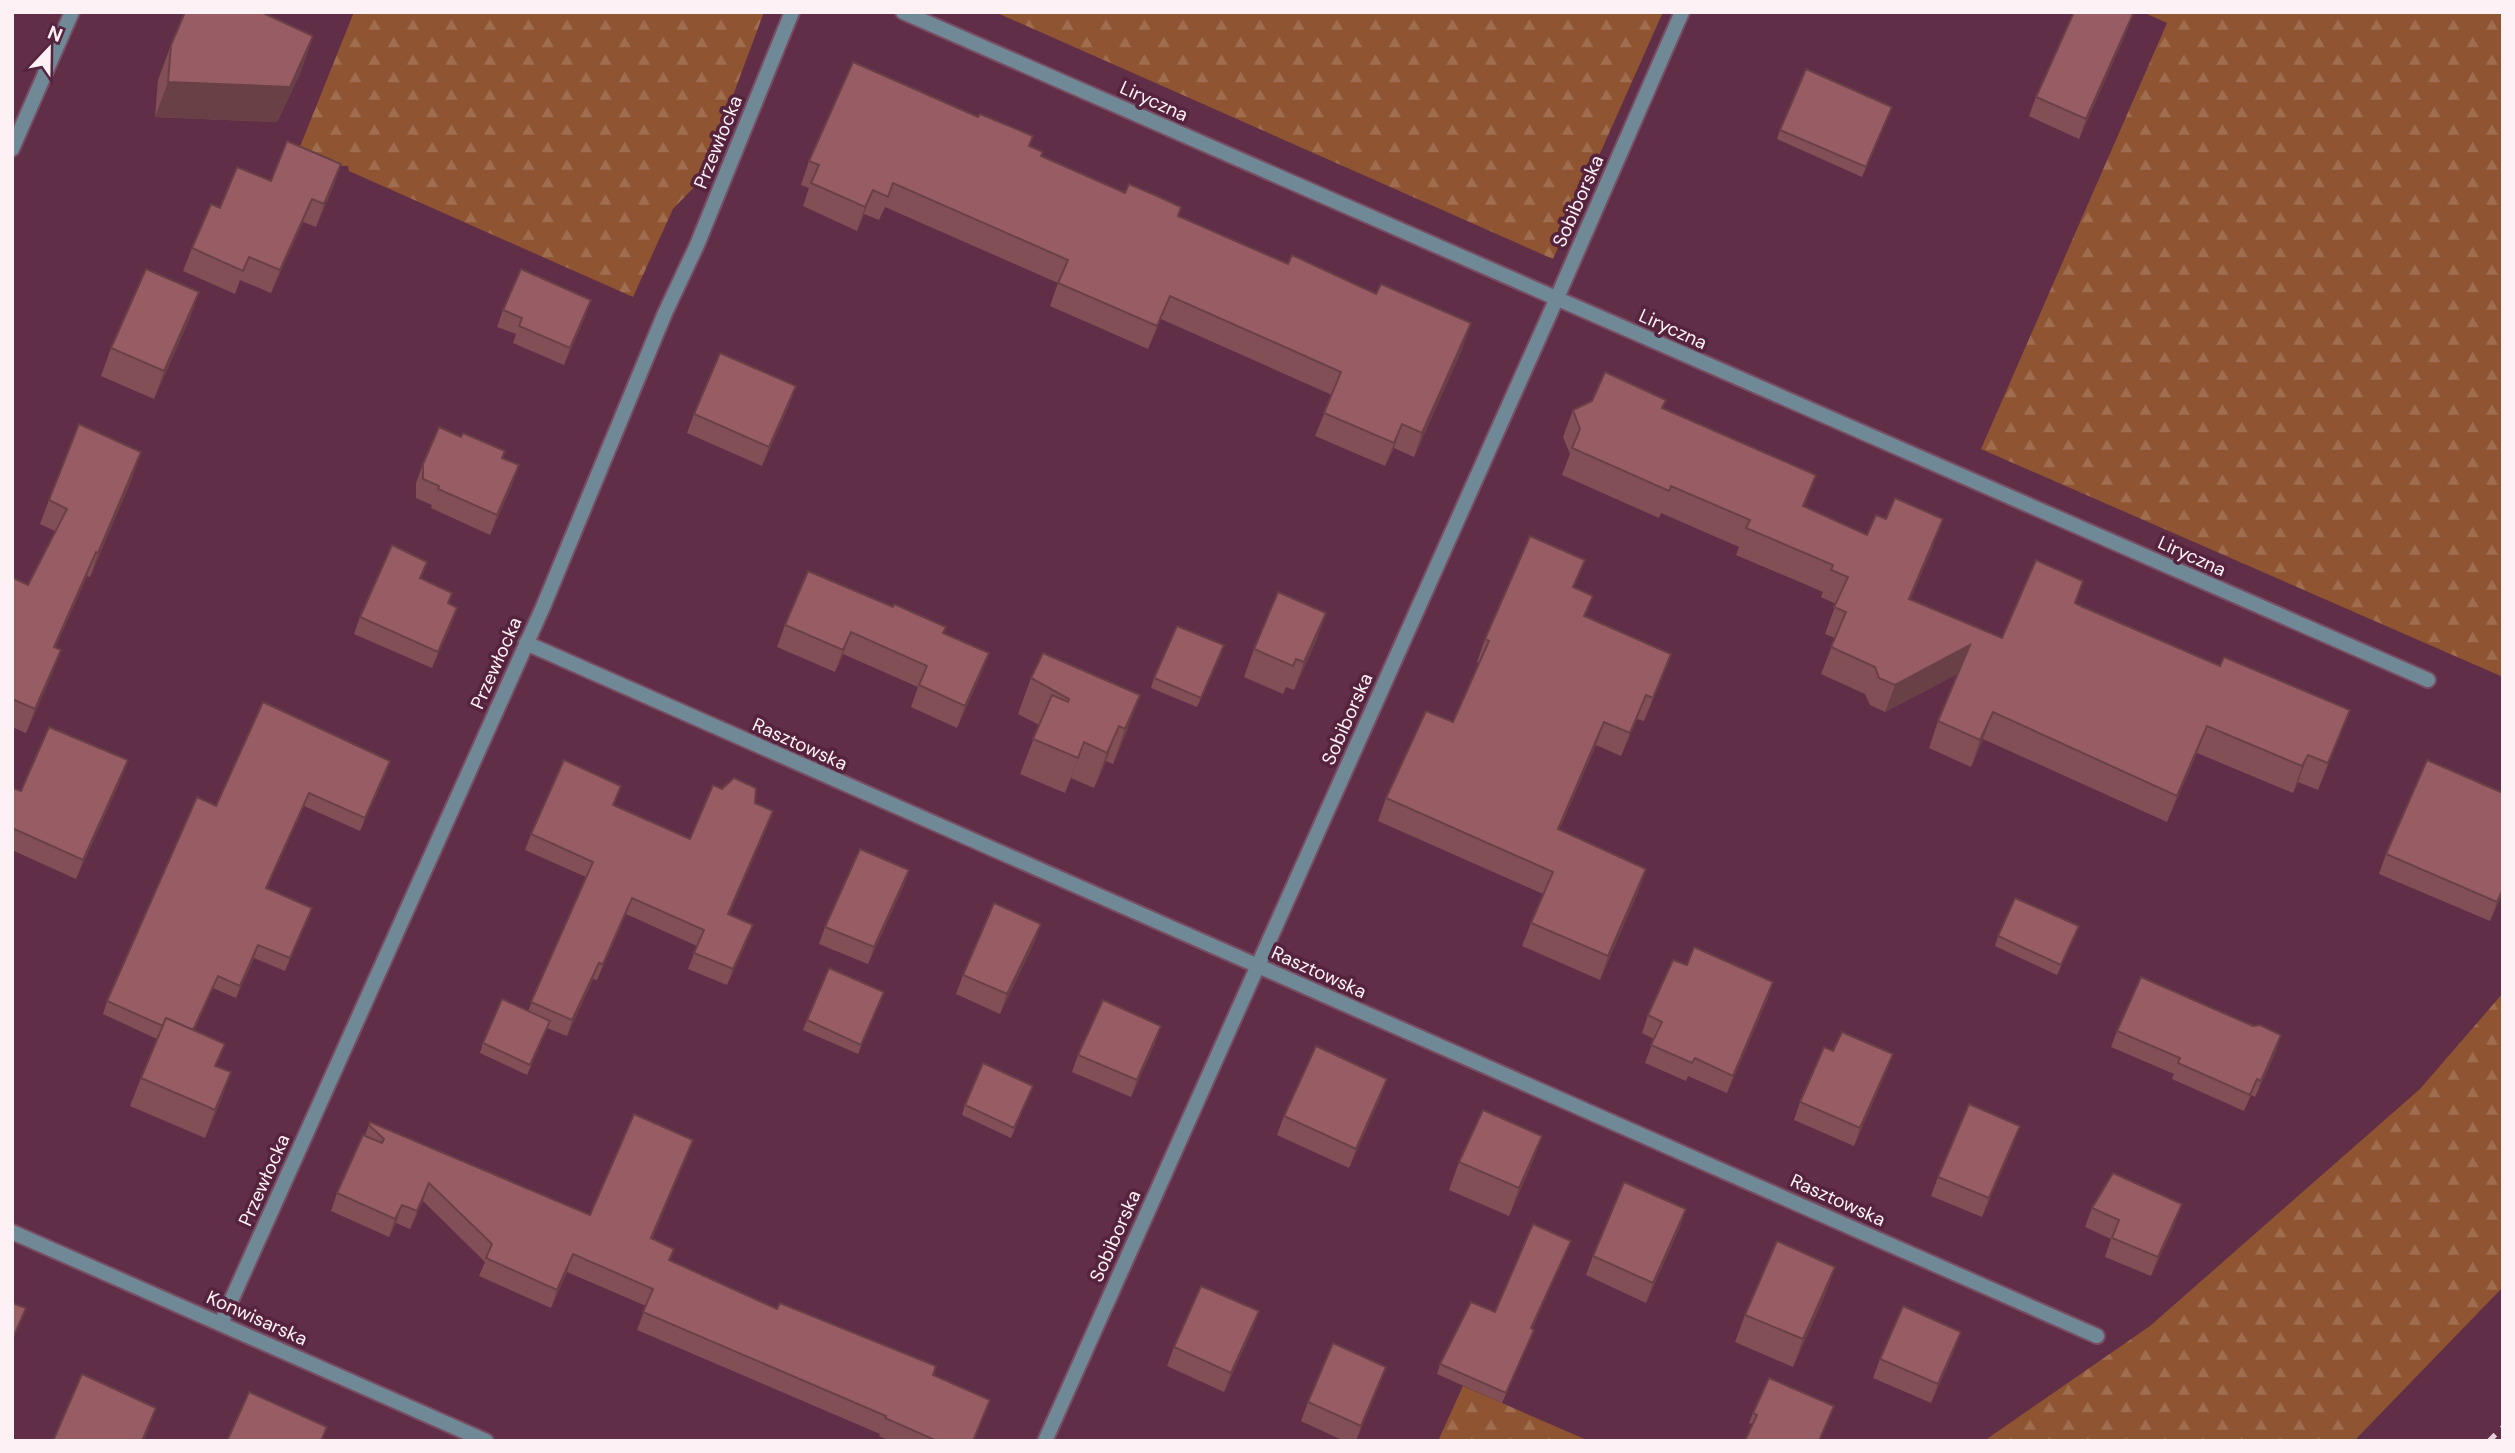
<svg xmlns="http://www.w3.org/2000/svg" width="2515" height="1453" viewBox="0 0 2515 1453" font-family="'DM Sans',sans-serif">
<defs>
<pattern id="forest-firs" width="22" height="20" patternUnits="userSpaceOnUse" patternTransform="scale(1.75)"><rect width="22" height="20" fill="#8f5431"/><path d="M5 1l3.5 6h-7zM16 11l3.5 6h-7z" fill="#a06d4f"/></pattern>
</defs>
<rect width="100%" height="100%" fill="#602e47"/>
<g fill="url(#forest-firs)">
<polygon points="354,12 764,12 702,179 673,209 633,297 349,171 348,166 293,164"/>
<polygon points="995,12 1663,12 1553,259"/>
<polygon points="2143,12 2503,12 2503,677 1981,449 2167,23"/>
<polygon points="2503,993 2503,1287 2354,1441 1984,1441 2150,1326 2420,1089"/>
<polygon points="1463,1386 1589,1441 1438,1441"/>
</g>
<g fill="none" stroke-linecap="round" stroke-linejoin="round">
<defs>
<g id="street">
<polyline points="903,12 2428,680"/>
<polyline points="12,149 72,12"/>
<polyline points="526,643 2097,1336"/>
<polyline points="12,1232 486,1441"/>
<polyline points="221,1323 543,607 665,313 697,245 792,12"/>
<polyline points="1045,1441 1556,300 1682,12"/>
</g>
</defs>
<use href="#street" stroke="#794d63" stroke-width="18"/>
<use href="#street" stroke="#6f8996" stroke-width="14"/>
<polyline stroke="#e5d2da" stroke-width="5" stroke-dasharray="9 9" stroke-linecap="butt" points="2489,1441 2503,1427"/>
</g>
<g fill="#834f57">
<polygon points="2126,33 2079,139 2029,116 2036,97"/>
<polygon points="313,36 301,71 277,122 155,117 158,80 171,45"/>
<polygon points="1892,107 1862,177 1777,139 1780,130"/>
<polygon points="978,117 1029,147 1041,156 1178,216 1463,347 1414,457 1394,448 1385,466 1315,436 1332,395 1161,319 1148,349 1050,306 1058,283 885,207 879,220 864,214 857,231 803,206 809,188 801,185 809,161"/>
<polygon points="341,164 333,187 316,227 303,222 271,293 240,280 235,294 183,271 192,248 220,208"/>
<polygon points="199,292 189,320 154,399 101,376 111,348"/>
<polygon points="503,310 585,317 564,365 513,343 516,334 497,327"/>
<polygon points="1592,401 1663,409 1804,506 1867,535 1933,546 1910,600 2002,638 2075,603 2220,666 2350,710 2318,790 2298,782 2293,793 2197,753 2167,822 1983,739 1971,767 1929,748 1938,721 1959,673 1885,712 1870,705 1865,694 1821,674 1835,638 1825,634 1836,604 1821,597 1823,592 1736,555 1739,547 1661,513 1659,518 1562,475 1570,454 1563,437 1573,410"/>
<polygon points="789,405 762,466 687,433 694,414"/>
<polygon points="503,458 512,485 490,535 431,508 432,505 416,498 416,483 423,464"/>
<polygon points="133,476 90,577 87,576 55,648 52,674 26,733 12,727 12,579 28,585 55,531 40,524 49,500"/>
<polygon points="421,579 448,604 451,625 432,668 354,634 360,617"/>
<polygon points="1575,588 1585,616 1671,654 1644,721 1637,719 1621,756 1596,745 1559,830 1646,869 1638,892 1600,980 1522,946 1531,923 1543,894 1378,821 1386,798 1453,722 1479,663 1477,662 1485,639"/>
<polygon points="1326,613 1316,641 1294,690 1286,687 1283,694 1244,677 1254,649"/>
<polygon points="785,625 944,634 989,653 980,676 957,728 911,707 918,687 843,654 835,672 777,647"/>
<polygon points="1043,653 1127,731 1113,764 1106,761 1094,788 1071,778 1065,793 1020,774 1039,725 1018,714 1031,678"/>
<polygon points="1221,655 1197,707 1151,688 1154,678"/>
<polygon points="390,761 360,831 304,806 267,888 312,908 285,971 254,958 236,998 213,988 194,1031 216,1067 221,1100 205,1138 130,1106 141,1078 157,1039 103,1014 107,1001 216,806"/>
<polygon points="121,779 76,879 12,850 12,788 21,791"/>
<polygon points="755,803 767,827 729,914 747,941 727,985 688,969 697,946 626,914 597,980 593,979 567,1036 547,1028 527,1075 480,1053 483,1043 528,1011 586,877 525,850 531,834 615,805 690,839"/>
<polygon points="2386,854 2503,892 2490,921 2379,874"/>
<polygon points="909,870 903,887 868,964 819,944 825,927"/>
<polygon points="1041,924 1034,943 1000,1014 956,994 963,975"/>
<polygon points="1998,936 2075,936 2057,975 1995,946"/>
<polygon points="1687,965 1773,982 1767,1000 1727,1093 1688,1076 1686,1081 1645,1063 1654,1039 1642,1033 1648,1015"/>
<polygon points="884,992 858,1054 803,1030 807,1020"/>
<polygon points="2117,1031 2276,1051 2255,1097 2251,1095 2244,1111 2172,1079 2174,1074 2111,1047"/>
<polygon points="1155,1043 1131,1097 1072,1072 1078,1055"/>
<polygon points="1833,1051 1893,1054 1886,1072 1854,1146 1794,1120 1800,1102"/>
<polygon points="1033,1086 1011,1138 962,1115 965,1105"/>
<polygon points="1380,1098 1349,1168 1277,1135 1284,1116"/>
<polygon points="369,1125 590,1215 693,1140 686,1158 652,1239 674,1249 669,1261 777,1309 933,1375 990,1400 974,1441 890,1441 879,1436 880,1434 637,1330 646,1306 567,1272 551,1308 479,1276 485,1262 423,1201 410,1229 396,1223 389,1237 331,1211 337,1193 365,1135"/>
<polygon points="1542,1136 1532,1163 1509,1216 1449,1190 1459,1162"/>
<polygon points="2013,1145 1982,1217 1931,1196 1938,1177"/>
<polygon points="2092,1208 2175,1223 2151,1276 2105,1257 2111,1239 2085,1227"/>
<polygon points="1686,1209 1679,1229 1646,1303 1586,1275 1593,1256"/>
<polygon points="1571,1241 1532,1329 1530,1340 1502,1403 1437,1374 1440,1364 1495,1312"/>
<polygon points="1835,1267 1825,1295 1793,1367 1735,1342 1745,1315"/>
<polygon points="1259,1311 1252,1330 1224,1392 1167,1366 1174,1347"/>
<polygon points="1954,1351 1931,1403 1873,1378 1880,1359"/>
<polygon points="1386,1367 1356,1441 1344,1441 1301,1421 1308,1402"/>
<polygon points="1753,1413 1830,1416 1753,1424 1749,1423"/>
</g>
<g fill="#6a4047">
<polygon points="2133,14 2126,33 2079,139 2086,119"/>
<polygon points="313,36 301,71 277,122 155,117 168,82"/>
<polygon points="341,164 333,187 316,227 324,204"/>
<polygon points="873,190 864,214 857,231 865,207"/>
<polygon points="312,199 303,222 271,293 280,270"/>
<polygon points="199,292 189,320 154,399 164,371"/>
<polygon points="1170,296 1161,319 1148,349 1157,326"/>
<polygon points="591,300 585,317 564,365 570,348"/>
<polygon points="1471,323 1463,347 1414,457 1422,433"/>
<polygon points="796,386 789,405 762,466 769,447"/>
<polygon points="1402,424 1394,448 1385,466 1394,443"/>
<polygon points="141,452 133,476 90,577 98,553"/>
<polygon points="519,465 512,485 490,535 497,515"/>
<polygon points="1816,475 1806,502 1793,533 1803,506"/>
<polygon points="1943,519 1933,546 1899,626 1909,599"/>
<polygon points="96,552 87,576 45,671 54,647"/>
<polygon points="457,608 451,625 432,668 438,652"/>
<polygon points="1326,613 1316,641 1294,690 1304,662"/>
<polygon points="851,632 843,654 835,672 843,650"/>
<polygon points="1224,645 1221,655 1197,707 1201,698"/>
<polygon points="1970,645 1961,672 1885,712 1895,685"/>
<polygon points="61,650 52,674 26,733 35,709"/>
<polygon points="989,653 980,676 957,728 965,706"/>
<polygon points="1671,654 1663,677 1644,721 1653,698"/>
<polygon points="1140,695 1127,731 1113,764 1125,729"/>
<polygon points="1646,695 1637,719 1621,756 1630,733"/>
<polygon points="2350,710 2340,736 2318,790 2328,763"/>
<polygon points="1993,712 1983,739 1971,767 1980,740"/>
<polygon points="1604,722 1596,745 1549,853 1558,829"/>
<polygon points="1119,726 1106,761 1094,788 1107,753"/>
<polygon points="2207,726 2197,753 2167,822 2177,796"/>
<polygon points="1084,742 1071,778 1065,793 1078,758"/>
<polygon points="2308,755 2298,782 2293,793 2302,766"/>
<polygon points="128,760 121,779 76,879 83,860"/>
<polygon points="390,761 386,774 360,831 365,818"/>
<polygon points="309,793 304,806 261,901 266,888"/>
<polygon points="773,811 767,827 723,930 728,914"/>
<polygon points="1646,869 1638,892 1600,980 1608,956"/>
<polygon points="909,870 903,887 868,964 874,947"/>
<polygon points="2503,889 2503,892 2490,921 2497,902"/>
<polygon points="632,898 626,914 597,980 603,964"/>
<polygon points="312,908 307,921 285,971 290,958"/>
<polygon points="1041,924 1034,943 1000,1014 1007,994"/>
<polygon points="753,925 747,941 727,985 733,969"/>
<polygon points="258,945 254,958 236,998 240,986"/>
<polygon points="599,963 593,979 567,1036 572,1020"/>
<polygon points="218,976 213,988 185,1051 189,1038"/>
<polygon points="1773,982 1767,1000 1727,1093 1733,1076"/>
<polygon points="1161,1026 1155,1043 1131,1097 1137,1080"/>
<polygon points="2281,1035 2276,1051 2255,1097 2261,1081"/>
<polygon points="1893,1054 1886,1072 1854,1146 1860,1128"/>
<polygon points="231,1072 221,1100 205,1138 215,1110"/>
<polygon points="1387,1079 1380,1098 1349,1168 1356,1149"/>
<polygon points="2020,1126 2013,1145 1982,1217 1989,1198"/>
<polygon points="1542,1136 1532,1163 1509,1216 1519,1188"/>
<polygon points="693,1140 686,1158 644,1256 651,1238"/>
<polygon points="429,1183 423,1201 410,1229 417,1211"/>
<polygon points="2182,1204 2175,1223 2151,1276 2158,1257"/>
<polygon points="402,1205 396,1223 389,1237 395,1219"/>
<polygon points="1686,1209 1679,1229 1646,1303 1653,1283"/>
<polygon points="1571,1241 1567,1251 1527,1338 1531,1328"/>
<polygon points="573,1254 567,1272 551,1308 557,1290"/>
<polygon points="1835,1267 1825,1295 1793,1367 1803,1339"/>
<polygon points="1259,1311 1252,1330 1224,1392 1231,1373"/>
<polygon points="1961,1332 1954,1351 1931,1403 1938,1384"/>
<polygon points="1386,1367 1379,1386 1356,1441 1361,1426"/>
<polygon points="156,1408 144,1441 142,1441"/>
</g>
<g fill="#985c65" stroke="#6a4047" stroke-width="2">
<polygon points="185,12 261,12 313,36 290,87 168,82 171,45"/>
<polygon points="2074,12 2129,12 2133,14 2086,119 2036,97"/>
<polygon points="853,62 978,117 980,114 1033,136 1029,146 1043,152 1041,156 1125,193 1129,184 1157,196 1181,207 1178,216 1288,264 1292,255 1376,294 1381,284 1471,323 1422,433 1402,424 1394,443 1324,413 1341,372 1170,296 1157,326 1058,283 1068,260 893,183 888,197 873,190 865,207 811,183 819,165 809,161"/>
<polygon points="1806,69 1892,107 1866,167 1780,130"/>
<polygon points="287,141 341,164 324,204 312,199 280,270 249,257 243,271 192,248 211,204 220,208 237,167 271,181"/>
<polygon points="146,269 199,292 164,371 111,348"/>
<polygon points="521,269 591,300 570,348 519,326 522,318 503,310"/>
<polygon points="720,353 796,386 769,447 694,414"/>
<polygon points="1605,372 1666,400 1662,408 1816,475 1803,506 1867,535 1876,515 1886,519 1895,498 1943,519 1909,599 2002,638 2036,560 2083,581 2075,603 2083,607 2220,666 2224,657 2350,710 2328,763 2308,755 2302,766 2207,726 2177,796 1993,712 1980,740 1938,721 1970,645 1895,685 1879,678 1875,667 1831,647 1846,612 1834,607 1848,577 1831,570 1833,565 1746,528 1750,520 1671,486 1669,491 1572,448 1580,429 1573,410 1592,401"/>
<polygon points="79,424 141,452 98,553 96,552 54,647 61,650 35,709 12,699 12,579 13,578 28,585 67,509 49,500"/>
<polygon points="439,427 461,437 463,433 505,451 502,458 519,465 497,515 438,489 439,486 423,479 423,464"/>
<polygon points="1530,536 1585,560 1573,587 1593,596 1584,616 1671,654 1653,698 1646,695 1630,733 1604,722 1558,829 1646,869 1608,956 1531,923 1553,872 1386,798 1426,711 1453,722 1489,641 1485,639"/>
<polygon points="392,545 427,562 420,578 452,593 448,603 457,608 438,652 360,617"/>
<polygon points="808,571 893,607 894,604 946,627 943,633 989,653 965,706 919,685 927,666 851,632 843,650 785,625"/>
<polygon points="1278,592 1326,613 1304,662 1296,659 1293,666 1254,649"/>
<polygon points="1177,626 1224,645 1201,698 1154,678"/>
<polygon points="1043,653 1140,695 1125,729 1119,726 1107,753 1084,742 1078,758 1033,739 1052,695 1068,702 1069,699 1031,678"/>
<polygon points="263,702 390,761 365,818 309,793 266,888 312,908 290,958 258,945 240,986 218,976 193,1030 166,1018 163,1026 107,1001 197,797 216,806"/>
<polygon points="49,727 128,760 83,860 12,828 12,788 21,791"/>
<polygon points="564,760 621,786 613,805 690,839 713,785 722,789 734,778 756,788 755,803 773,811 728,914 753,925 733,969 694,953 704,930 632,898 603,964 599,963 572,1020 531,1002 593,862 531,834"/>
<polygon points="2427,760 2503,793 2503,889 2497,902 2386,854"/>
<polygon points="860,849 909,870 874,947 825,927"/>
<polygon points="2015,898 2079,926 2061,965 1998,936"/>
<polygon points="994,903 1041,924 1007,994 963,975"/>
<polygon points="1694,947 1773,982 1733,1076 1695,1058 1692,1063 1651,1045 1662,1022 1648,1015 1673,960 1687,965"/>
<polygon points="829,968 884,992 861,1045 807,1020"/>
<polygon points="2141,977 2253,1026 2260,1025 2281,1035 2261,1081 2257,1079 2250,1095 2178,1063 2180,1058 2117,1031"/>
<polygon points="502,999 550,1021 530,1065 483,1043"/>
<polygon points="1103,1000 1161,1026 1137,1080 1078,1055"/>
<polygon points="166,1018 225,1044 215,1066 231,1072 215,1110 141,1078"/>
<polygon points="1842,1032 1893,1054 1860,1128 1800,1102 1824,1047 1833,1051"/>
<polygon points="1316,1046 1387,1079 1356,1149 1284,1116"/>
<polygon points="983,1063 1033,1086 1014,1128 965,1105"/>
<polygon points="1969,1104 2020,1126 1989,1198 1938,1177"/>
<polygon points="1483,1110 1542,1136 1519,1188 1459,1162"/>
<polygon points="634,1114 693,1140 651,1238 674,1249 669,1260 777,1309 780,1303 936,1366 933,1375 990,1400 973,1441 937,1441 885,1418 886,1416 643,1312 653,1289 573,1254 557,1290 486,1258 492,1244 429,1183 417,1211 402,1205 395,1219 337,1193 363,1135 382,1143 384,1139 369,1125 370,1122 590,1215"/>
<polygon points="2113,1173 2182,1204 2158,1257 2112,1238 2119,1220 2092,1208"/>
<polygon points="1624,1182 1686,1209 1653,1283 1593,1256"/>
<polygon points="1533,1224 1571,1241 1531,1328 1534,1330 1506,1393 1440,1364 1471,1302 1495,1312"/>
<polygon points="1777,1241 1835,1267 1803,1339 1745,1315"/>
<polygon points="1201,1286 1259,1311 1231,1373 1174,1347"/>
<polygon points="12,1303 26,1308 12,1340"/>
<polygon points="1903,1306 1961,1332 1938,1384 1880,1359"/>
<polygon points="1333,1343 1386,1367 1361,1426 1308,1402"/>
<polygon points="82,1374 156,1408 142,1441 53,1441"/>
<polygon points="1769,1378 1834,1406 1819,1441 1745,1441 1757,1415 1753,1413"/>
<polygon points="249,1392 327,1427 321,1441 227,1441"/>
</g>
<g text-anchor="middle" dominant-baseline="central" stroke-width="7" stroke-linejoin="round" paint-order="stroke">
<g font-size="19" fill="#fef1f6" stroke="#55233d">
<text transform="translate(1154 101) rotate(24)">Liryczna</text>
<text transform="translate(718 142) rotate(-68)">Przewłocka</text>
<text transform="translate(1578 201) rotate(-66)">Sobiborska</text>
<text transform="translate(1673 329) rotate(24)">Liryczna</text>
<text transform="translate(2192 556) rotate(24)">Liryczna</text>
<text transform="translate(496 663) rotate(-66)">Przewłocka</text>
<text transform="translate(1347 719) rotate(-66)">Sobiborska</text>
<text transform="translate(800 744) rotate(24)">Rasztowska</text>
<text transform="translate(1319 972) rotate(24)">Rasztowska</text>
<text transform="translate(264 1180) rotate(-66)">Przewłocka</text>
<text transform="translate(1838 1200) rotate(24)">Rasztowska</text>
<text transform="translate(1115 1236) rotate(-66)">Sobiborska</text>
<text transform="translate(257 1318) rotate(24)">Konwisarska</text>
</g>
</g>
<rect width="2515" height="1453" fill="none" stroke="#fef1f6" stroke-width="28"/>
<g transform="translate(49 49) rotate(22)" stroke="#55233d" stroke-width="5" paint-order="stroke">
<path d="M0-5L12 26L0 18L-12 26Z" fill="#fef1f6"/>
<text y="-10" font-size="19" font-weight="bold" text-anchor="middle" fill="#fef1f6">N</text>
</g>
</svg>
